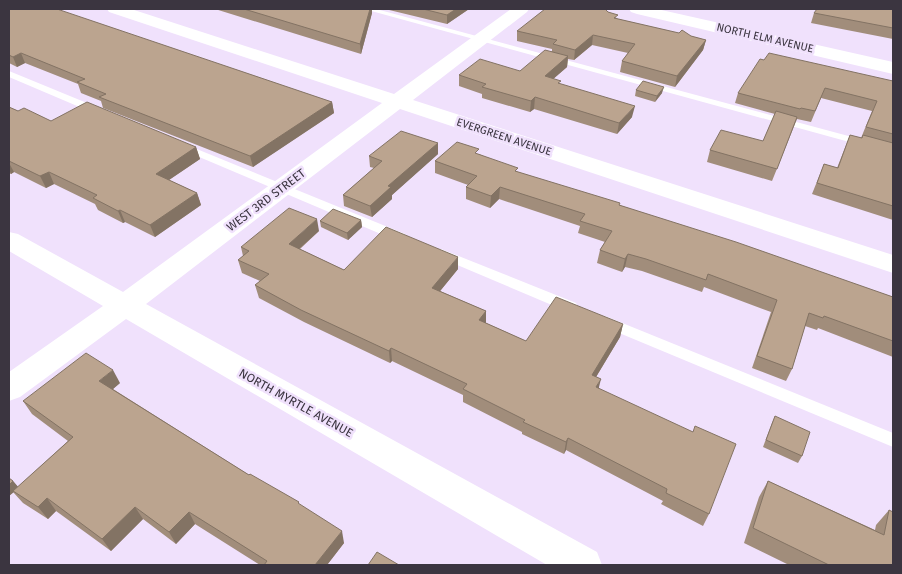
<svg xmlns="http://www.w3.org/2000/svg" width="902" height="574" viewBox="0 0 902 574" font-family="'Fira Sans',sans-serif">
<rect width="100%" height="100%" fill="#f0e1fc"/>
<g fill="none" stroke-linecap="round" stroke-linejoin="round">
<g fill="#fff" fill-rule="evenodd">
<polygon points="364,9 376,9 893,148 893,154"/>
<polygon points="9,71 104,110 105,112 104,114 96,114 9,77"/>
<polygon points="182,143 405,234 406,237 400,241 395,240 178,148 177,146"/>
<polygon points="441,249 576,303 578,307 576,311 566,311 436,256 434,253"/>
<polygon points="605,316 893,433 893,447 600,325 598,321 600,317"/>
</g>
<g fill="#fff" fill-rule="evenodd">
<polygon points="107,9 131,9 394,94 511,9 529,9 527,12 413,100 893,255 893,273 400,109 146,304 597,552 602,565 547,565 126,319 20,397 9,401 9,372 103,306 9,251 9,232 18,234 123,292 382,103 109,12"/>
<polygon points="629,9 657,9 893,62 893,74 637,14 631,12"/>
</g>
</g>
<g fill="#a18d7b">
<polygon points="9,9 332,102 334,113 253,167 103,108 101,101 81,93 78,84 25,63 17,67 9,63"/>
<polygon points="215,9 372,9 372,13 361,54"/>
<polygon points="385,9 469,9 447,24"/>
<polygon points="893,9 893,39 811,23 814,13"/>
<polygon points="608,12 618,19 706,40 703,50 675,87 620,72 622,61 628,53 592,45 574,60 568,59 567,67 553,79 560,84 632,117 617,134 534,109 530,112 482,98 482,94 459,86 459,75 520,71 552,51 552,49 517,41 517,31"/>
<polygon points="893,81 893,220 812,194 824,164 837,168 850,135 861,138 872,111 821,98 811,122 797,119 772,181 707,162 710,150 763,141 775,114 735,103 738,93"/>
<polygon points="636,90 662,93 655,102 635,96"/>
<polygon points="9,107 18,111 51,121 196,147 200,159 169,180 197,193 201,205 155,237 125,222 123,223 98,210 95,204 54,184 46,188 14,172 11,174 9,173"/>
<polygon points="438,143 438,154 392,195 392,199 372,217 344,206 343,195 374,168 370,167 369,156"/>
<polygon points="479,154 518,172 619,205 893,297 893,357 818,328 817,330 805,326 792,369 786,381 752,368 771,312 704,287 702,292 642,271 625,267 622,272 597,263 600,250 605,242 578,233 580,226 499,199 490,208 466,199 466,187 468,185 435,173 435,161"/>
<polygon points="361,220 362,227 348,240 321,227 320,221"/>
<polygon points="319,231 300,249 344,270 458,269 440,291 486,311 486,323 526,341 623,324 620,337 596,377 599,388 709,514 703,526 661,504 663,501 566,450 564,454 522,434 522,432 463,402 463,395 392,361 390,363 304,322 259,298 255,285 260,281 242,273 238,260 243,256 241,247"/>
<polygon points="120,383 113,389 249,475 300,505 344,543 327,565 260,565 195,524 176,544 143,519 111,551 56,511 48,519 23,503 13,492 9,496 9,478 13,481 18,487 68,441 32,414 23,401"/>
<polygon points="775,416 802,456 798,463 763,447 772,423"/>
<polygon points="768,481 875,530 876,525 889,510 893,565 789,565 744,543 759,497"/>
</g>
<g fill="#837364">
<polygon points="370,9 372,9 372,13 361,54 360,44"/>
<polygon points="456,9 469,9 447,24 447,15"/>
<polygon points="593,35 592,45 574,60 575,50"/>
<polygon points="706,40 703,50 675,87 677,76"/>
<polygon points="21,53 25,63 17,67 13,57"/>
<polygon points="568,56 567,67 544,87 545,76"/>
<polygon points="664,87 662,93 655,102 657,96"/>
<polygon points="535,97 534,109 530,112 531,101"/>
<polygon points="332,102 334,113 253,167 250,156"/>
<polygon points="635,106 632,117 617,134 619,123"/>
<polygon points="438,143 438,154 392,195 392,199 372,217 370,206 388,186"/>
<polygon points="196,147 200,159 160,186 156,174"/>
<polygon points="9,163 14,172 11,174 9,169"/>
<polygon points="49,172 54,184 46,188 40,176"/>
<polygon points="500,187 499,199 490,208 491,196"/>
<polygon points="197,193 201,205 155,237 150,225"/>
<polygon points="120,210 125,222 123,223 118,211"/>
<polygon points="317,219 319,231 291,256 289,244"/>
<polygon points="361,220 362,227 348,240 347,233"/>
<polygon points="628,254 625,267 622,272 625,259"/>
<polygon points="458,257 458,269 432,301 432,288"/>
<polygon points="486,311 486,324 479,320"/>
<polygon points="623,324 620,337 590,387 592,375"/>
<polygon points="391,348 392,361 390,363 389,351"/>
<polygon points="113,370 120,383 107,394 99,381"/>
<polygon points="601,379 598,391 596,387"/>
<polygon points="568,438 566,450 564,454 566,442"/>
<polygon points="13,481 19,488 9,496 9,485"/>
<polygon points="47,498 56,511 48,519 38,507"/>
<polygon points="135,507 143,519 111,551 102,539"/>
<polygon points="189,512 195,524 176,544 169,532"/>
<polygon points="342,531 344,543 327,565 315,565"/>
</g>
<g fill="#bba48f" stroke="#837364">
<polygon points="9,9 57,9 332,102 250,156 99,97 106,94 77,82 85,79 21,53 13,57 9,55"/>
<polygon points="244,9 370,9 360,44"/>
<polygon points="423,9 456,9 447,15"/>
<polygon points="545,9 605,9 608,12 618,15 614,18 679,33 682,30 691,36 706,40 677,76 622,61 635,44 593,35 575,50 553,44 557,40 517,31"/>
<polygon points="817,9 893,9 893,28 814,13"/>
<polygon points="545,50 568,56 545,76 561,81 558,83 635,106 619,123 535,97 531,101 482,87 486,84 459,75 480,59 520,71"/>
<polygon points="769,53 893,81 893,134 866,127 877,101 825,88 815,111 801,108 800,109 738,93 760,59 764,60"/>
<polygon points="643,81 664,87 657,96 636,90"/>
<polygon points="87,102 196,147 156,174 197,193 150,225 120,210 118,211 93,198 97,195 49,172 40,176 9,161 9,107 18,111 24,108 51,121"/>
<polygon points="776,111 797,117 777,169 710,150 721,130 763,141"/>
<polygon points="401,131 438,143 388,186 391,187 370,206 343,195 382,161 369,156"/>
<polygon points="850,135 862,138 863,135 893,143 893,206 817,183 824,164 838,168"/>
<polygon points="457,142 479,149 475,153 518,168 515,171 620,203 619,205 736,242 893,297 893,341 824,316 823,318 809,313 792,369 757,356 777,300 708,274 706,280 646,259 628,254 625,259 600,250 612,231 580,221 585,214 500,187 491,196 466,187 477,176 435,161"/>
<polygon points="289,208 317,219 289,244 344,270 386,227 458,257 432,288 486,311 479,320 526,341 556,297 623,324 592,375 601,379 596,387 693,432 695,426 736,444 709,514 666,493 667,489 568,438 566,442 523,422 525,420 463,389 467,384 391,348 389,351 301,310 255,285 269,274 238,260 249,251 241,247"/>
<polygon points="333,209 361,220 347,233 320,221"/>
<polygon points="86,353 113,370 99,381 249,475 250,474 299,502 298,503 342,531 315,565 264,565 267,561 189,512 169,532 135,507 102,539 47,498 38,507 13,491 73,437 23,401"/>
<polygon points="775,416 810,432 802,456 766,440"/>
<polygon points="9,478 13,481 9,485"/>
<polygon points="768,481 884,535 889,510 893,512 893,565 829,565 753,528"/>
<polygon points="377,552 399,565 368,565"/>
</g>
<g text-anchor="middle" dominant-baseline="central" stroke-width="5" stroke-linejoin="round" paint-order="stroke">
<g font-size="11" fill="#3b3540" stroke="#f0e1fc">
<text transform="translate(765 38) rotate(13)">NORTH ELM AVENUE</text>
<text transform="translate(504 137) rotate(18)">EVERGREEN AVENUE</text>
</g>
<g font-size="12" fill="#3b3540" stroke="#f0e1fc">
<text transform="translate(266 200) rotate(-37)">WEST 3RD STREET</text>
<text transform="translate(296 403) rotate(29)">NORTH MYRTLE AVENUE</text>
</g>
</g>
<rect width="902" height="574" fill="none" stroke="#3b3540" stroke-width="20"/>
</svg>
